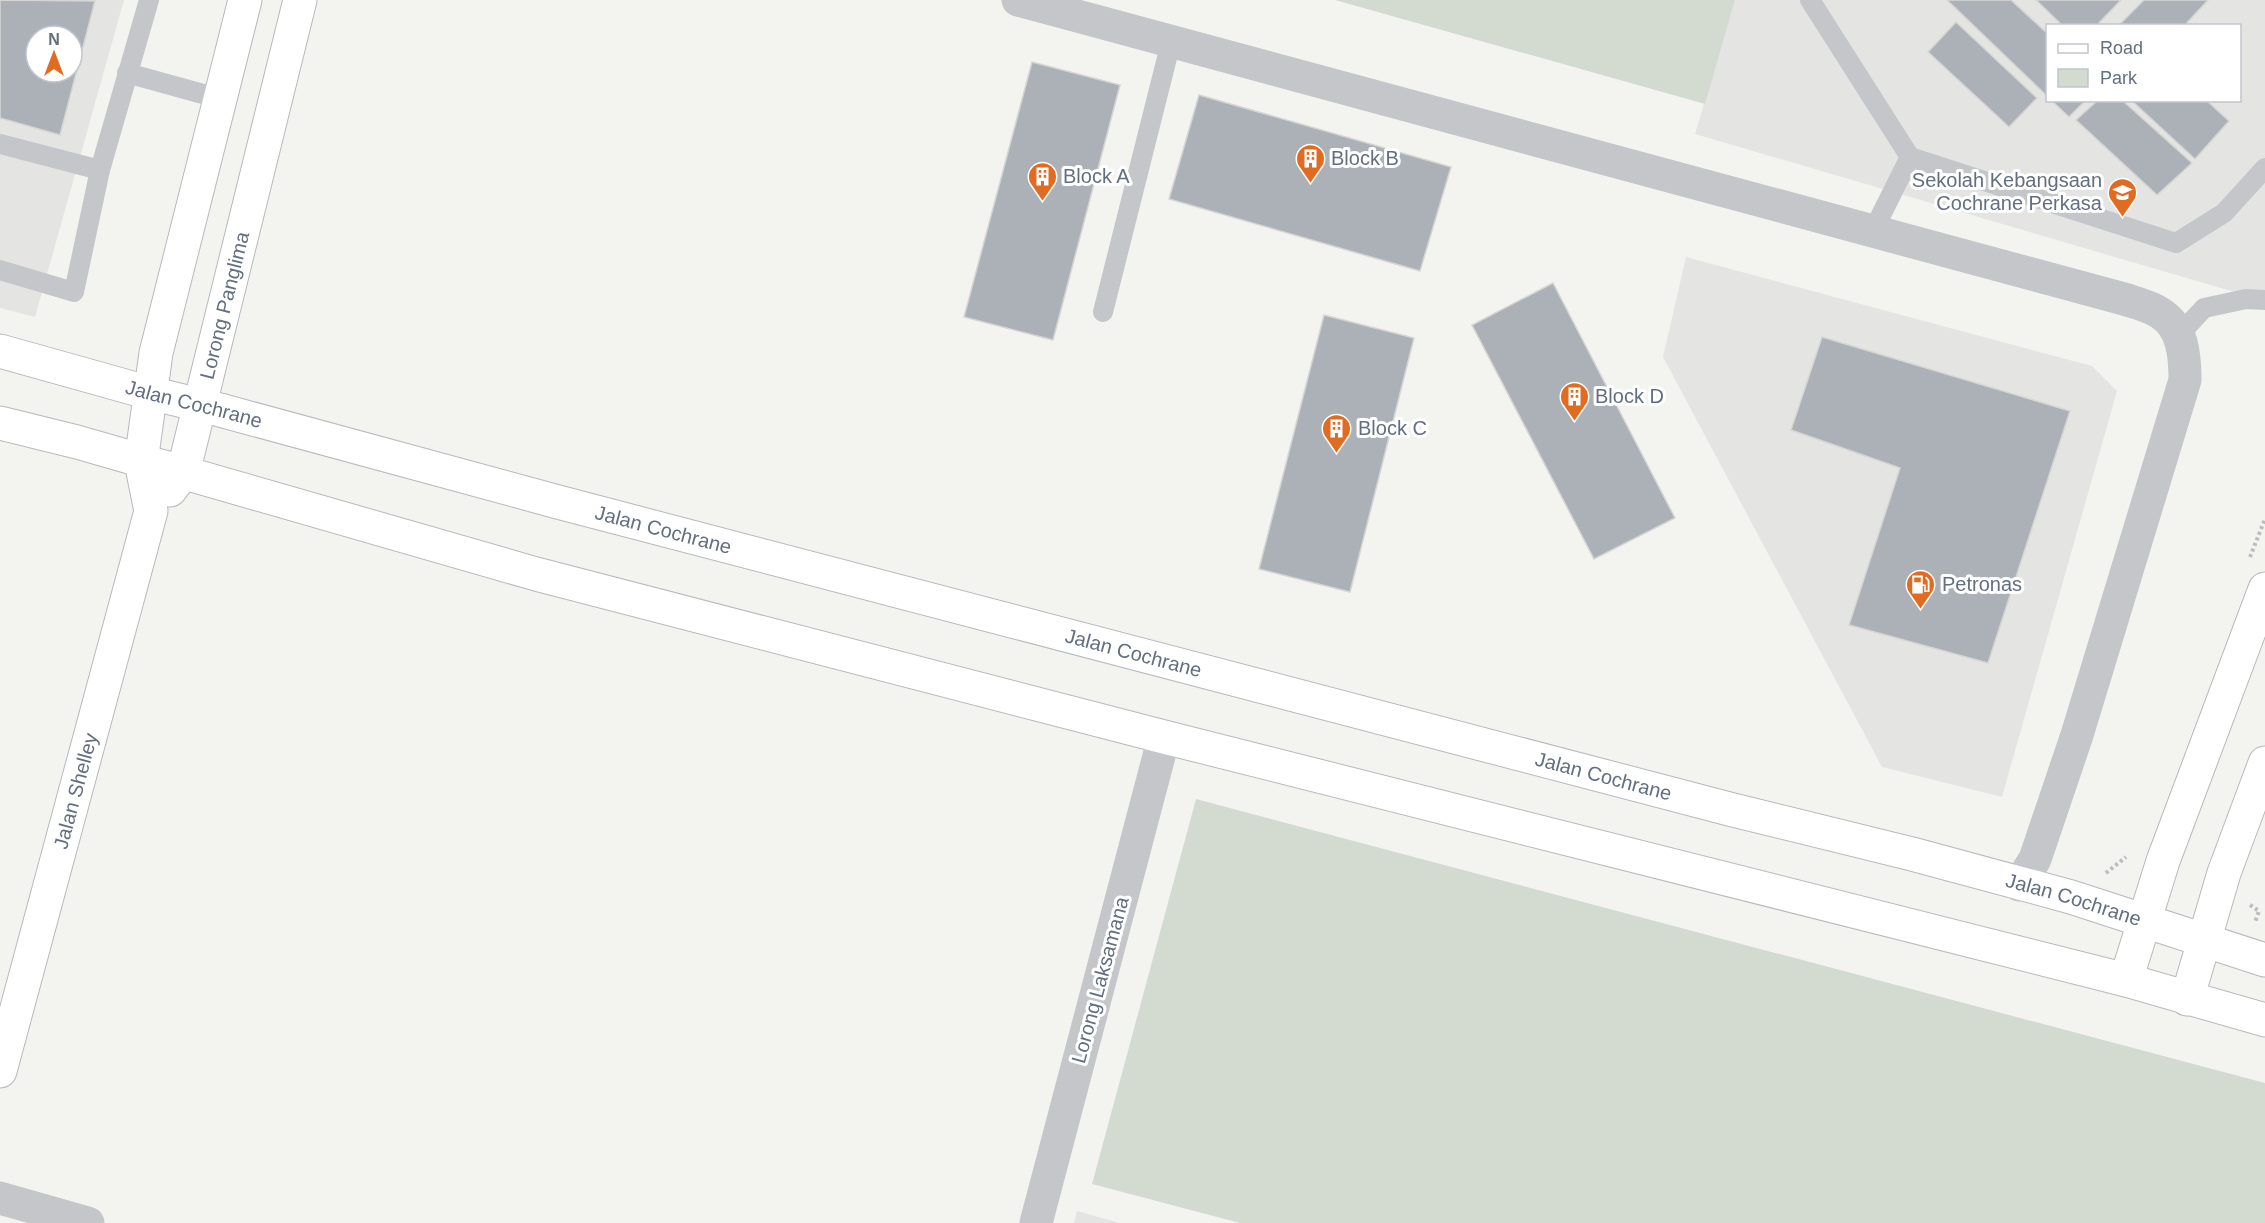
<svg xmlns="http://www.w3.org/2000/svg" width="2265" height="1223" viewBox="0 0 2265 1223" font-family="Arial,sans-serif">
<rect width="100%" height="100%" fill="#f3f4f0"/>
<g fill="#e4e5e3" fill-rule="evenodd">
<path d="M 0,0 L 124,0 L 35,317 L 0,308 ZM 36,36 L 72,36 L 72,72 L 36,72 Z"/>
<path d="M 1735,0 L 2265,0 L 2265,301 L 1695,134 ZM 2048,26 L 2240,26 L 2240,100 L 2048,100 Z"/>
<polygon points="1686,257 2092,366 2117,391 2002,797 1882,767 1663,357"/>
<polygon points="1077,1211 1120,1223 1074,1223"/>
</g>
<g fill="#d3dbd1">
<polygon points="1335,0 1735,0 1705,104"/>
<polygon points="1196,799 2265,1083 2265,1223 1240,1223 1092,1184"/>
</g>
<g fill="#acb1b8" stroke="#d5d5d3" stroke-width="1.5" fill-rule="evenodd">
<path d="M 0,0 L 95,1 L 60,135 L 0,118 ZM 36,36 L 72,36 L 72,72 L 36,72 Z"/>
<polygon points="1947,0 2011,0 2048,34 2048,97"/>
<polygon points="2036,0 2121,0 2096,26 2063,26"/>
<polygon points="2144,0 2208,0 2184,26 2118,26"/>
<polygon points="1956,22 2037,98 2009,127 1928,52"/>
<polygon points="1032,62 1120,85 1053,340 964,317"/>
<polygon points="1199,95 1451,167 1420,271 1169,199"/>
<polygon points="2051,100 2086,100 2069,117"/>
<polygon points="2098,100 2122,100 2192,163 2157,195 2076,120"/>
<polygon points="2131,100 2206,100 2229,121 2195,159"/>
<polygon points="1553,283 1675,518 1594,559 1472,325"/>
<polygon points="1324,315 1414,338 1350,592 1259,569"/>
<polygon points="1822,337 2070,411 1988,663 1849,625 1900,468 1791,430"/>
</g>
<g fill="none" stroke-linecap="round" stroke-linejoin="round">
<defs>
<g id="secondary">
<path id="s1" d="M 0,351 L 150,393 L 220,410 L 558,502 L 1733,810 L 1912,854 L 2071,897 L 2265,960"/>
<polyline points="0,423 77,442 536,574 1164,737 2126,980 2265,1020"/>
<path id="s2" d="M 170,490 L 183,473 L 300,0"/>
<polyline points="2126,980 2163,861 2265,589"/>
<polyline points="2187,999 2224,873 2265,763"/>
<path id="s3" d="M 0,1071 L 151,511 L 141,462 L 156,353 L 245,0"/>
</g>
</defs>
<use href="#secondary" stroke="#b6b9be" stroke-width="35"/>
<g stroke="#bbbcbf" stroke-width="4" stroke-dasharray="3 3" stroke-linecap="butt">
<polyline points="2250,557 2265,519"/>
<polyline points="2106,873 2126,857"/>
<polyline points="2250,905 2259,911 2255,922"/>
</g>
<g stroke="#c4c6ca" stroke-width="20">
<polyline points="1810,0 1910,157 1873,231"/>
<polyline points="127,73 221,99"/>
<polyline points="0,144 100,170"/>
<polyline points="1910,157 2176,243 2224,213 2265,168"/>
<polyline points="0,270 74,292 100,170 149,0"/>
<polyline points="1103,312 1171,42"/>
<polyline points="2179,335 2204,308 2246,299 2265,300"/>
</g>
<g stroke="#c4c6ca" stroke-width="33">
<path d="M 1018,0 L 2124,299 C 2136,303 2150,306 2160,313 C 2183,327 2185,356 2185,380 L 2077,735 L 2035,859 L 2019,885"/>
<polyline points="0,1198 88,1223"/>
<polyline points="1036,1223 1164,737"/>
</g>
<use href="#secondary" stroke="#fff" stroke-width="33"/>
</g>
<defs>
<symbol id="building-pin" viewBox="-11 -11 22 30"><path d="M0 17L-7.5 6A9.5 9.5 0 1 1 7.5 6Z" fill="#e26b22" stroke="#fff"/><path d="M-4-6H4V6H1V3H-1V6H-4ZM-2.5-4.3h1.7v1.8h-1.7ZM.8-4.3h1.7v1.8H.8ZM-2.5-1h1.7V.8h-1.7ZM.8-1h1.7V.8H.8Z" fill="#fff"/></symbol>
<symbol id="school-pin" viewBox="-11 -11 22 30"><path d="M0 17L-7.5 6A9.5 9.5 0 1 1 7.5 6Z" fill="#e26b22" stroke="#fff"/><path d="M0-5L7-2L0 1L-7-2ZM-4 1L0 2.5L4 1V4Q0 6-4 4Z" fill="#fff"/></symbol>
<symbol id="fuel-pin" viewBox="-11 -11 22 30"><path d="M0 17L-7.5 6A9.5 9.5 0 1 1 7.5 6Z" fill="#e26b22" stroke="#fff"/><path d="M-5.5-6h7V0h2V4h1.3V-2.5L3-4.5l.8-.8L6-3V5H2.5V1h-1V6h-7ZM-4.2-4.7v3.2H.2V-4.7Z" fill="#fff"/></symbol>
</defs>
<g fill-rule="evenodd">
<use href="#building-pin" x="1294" y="142" width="33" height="45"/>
<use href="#building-pin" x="1026" y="160" width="33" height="45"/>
<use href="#school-pin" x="2106" y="176" width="33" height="45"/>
<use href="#building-pin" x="1558" y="380" width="33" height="45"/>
<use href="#building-pin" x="1320" y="412" width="33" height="45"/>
<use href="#fuel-pin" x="1904" y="568" width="33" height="45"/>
</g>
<g text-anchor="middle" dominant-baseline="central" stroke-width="6" stroke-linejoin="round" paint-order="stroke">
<g font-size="20" fill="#636f81" stroke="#fff" text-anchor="start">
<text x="1331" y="158">Block B</text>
<text x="1063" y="176">Block A</text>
<text x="2102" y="180" text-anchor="end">Sekolah Kebangsaan<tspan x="2102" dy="23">Cochrane Perkasa</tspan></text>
<text x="1595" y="396">Block D</text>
<text x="1358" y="428">Block C</text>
<text x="1942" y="584">Petronas</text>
</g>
<g font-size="20" fill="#636f81" stroke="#fff">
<text stroke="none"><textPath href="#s2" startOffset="194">Lorong Panglima</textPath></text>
<text stroke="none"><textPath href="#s1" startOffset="201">Jalan Cochrane</textPath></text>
<text stroke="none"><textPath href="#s1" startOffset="687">Jalan Cochrane</textPath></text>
<text stroke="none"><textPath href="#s1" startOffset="1173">Jalan Cochrane</textPath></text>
<text stroke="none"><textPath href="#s1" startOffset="1659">Jalan Cochrane</textPath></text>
<text stroke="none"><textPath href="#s3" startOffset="290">Jalan Shelley</textPath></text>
<text stroke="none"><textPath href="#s1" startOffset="2145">Jalan Cochrane</textPath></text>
<text transform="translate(1100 980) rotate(-75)">Lorong Laksamana</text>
</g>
</g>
<rect x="2046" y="24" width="195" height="78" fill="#ffffff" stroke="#c1c5cd" stroke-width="1.5"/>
<rect x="2058" y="44" width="30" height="9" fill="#ffffff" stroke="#c1c5cd" stroke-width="1.5"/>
<text x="2100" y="54" font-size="18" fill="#636f81">Road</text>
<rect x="2058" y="69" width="30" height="18" fill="#d3dbd1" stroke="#c1c5cd" stroke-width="1.5"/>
<text x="2100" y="84" font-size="18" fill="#636f81">Park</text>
<g transform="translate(54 54)"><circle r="28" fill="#ffffff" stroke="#c1c5cd" stroke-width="1.5"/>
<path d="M0-4.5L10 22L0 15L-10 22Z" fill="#e26b22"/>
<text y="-9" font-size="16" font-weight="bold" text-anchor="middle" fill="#636f81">N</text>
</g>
</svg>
